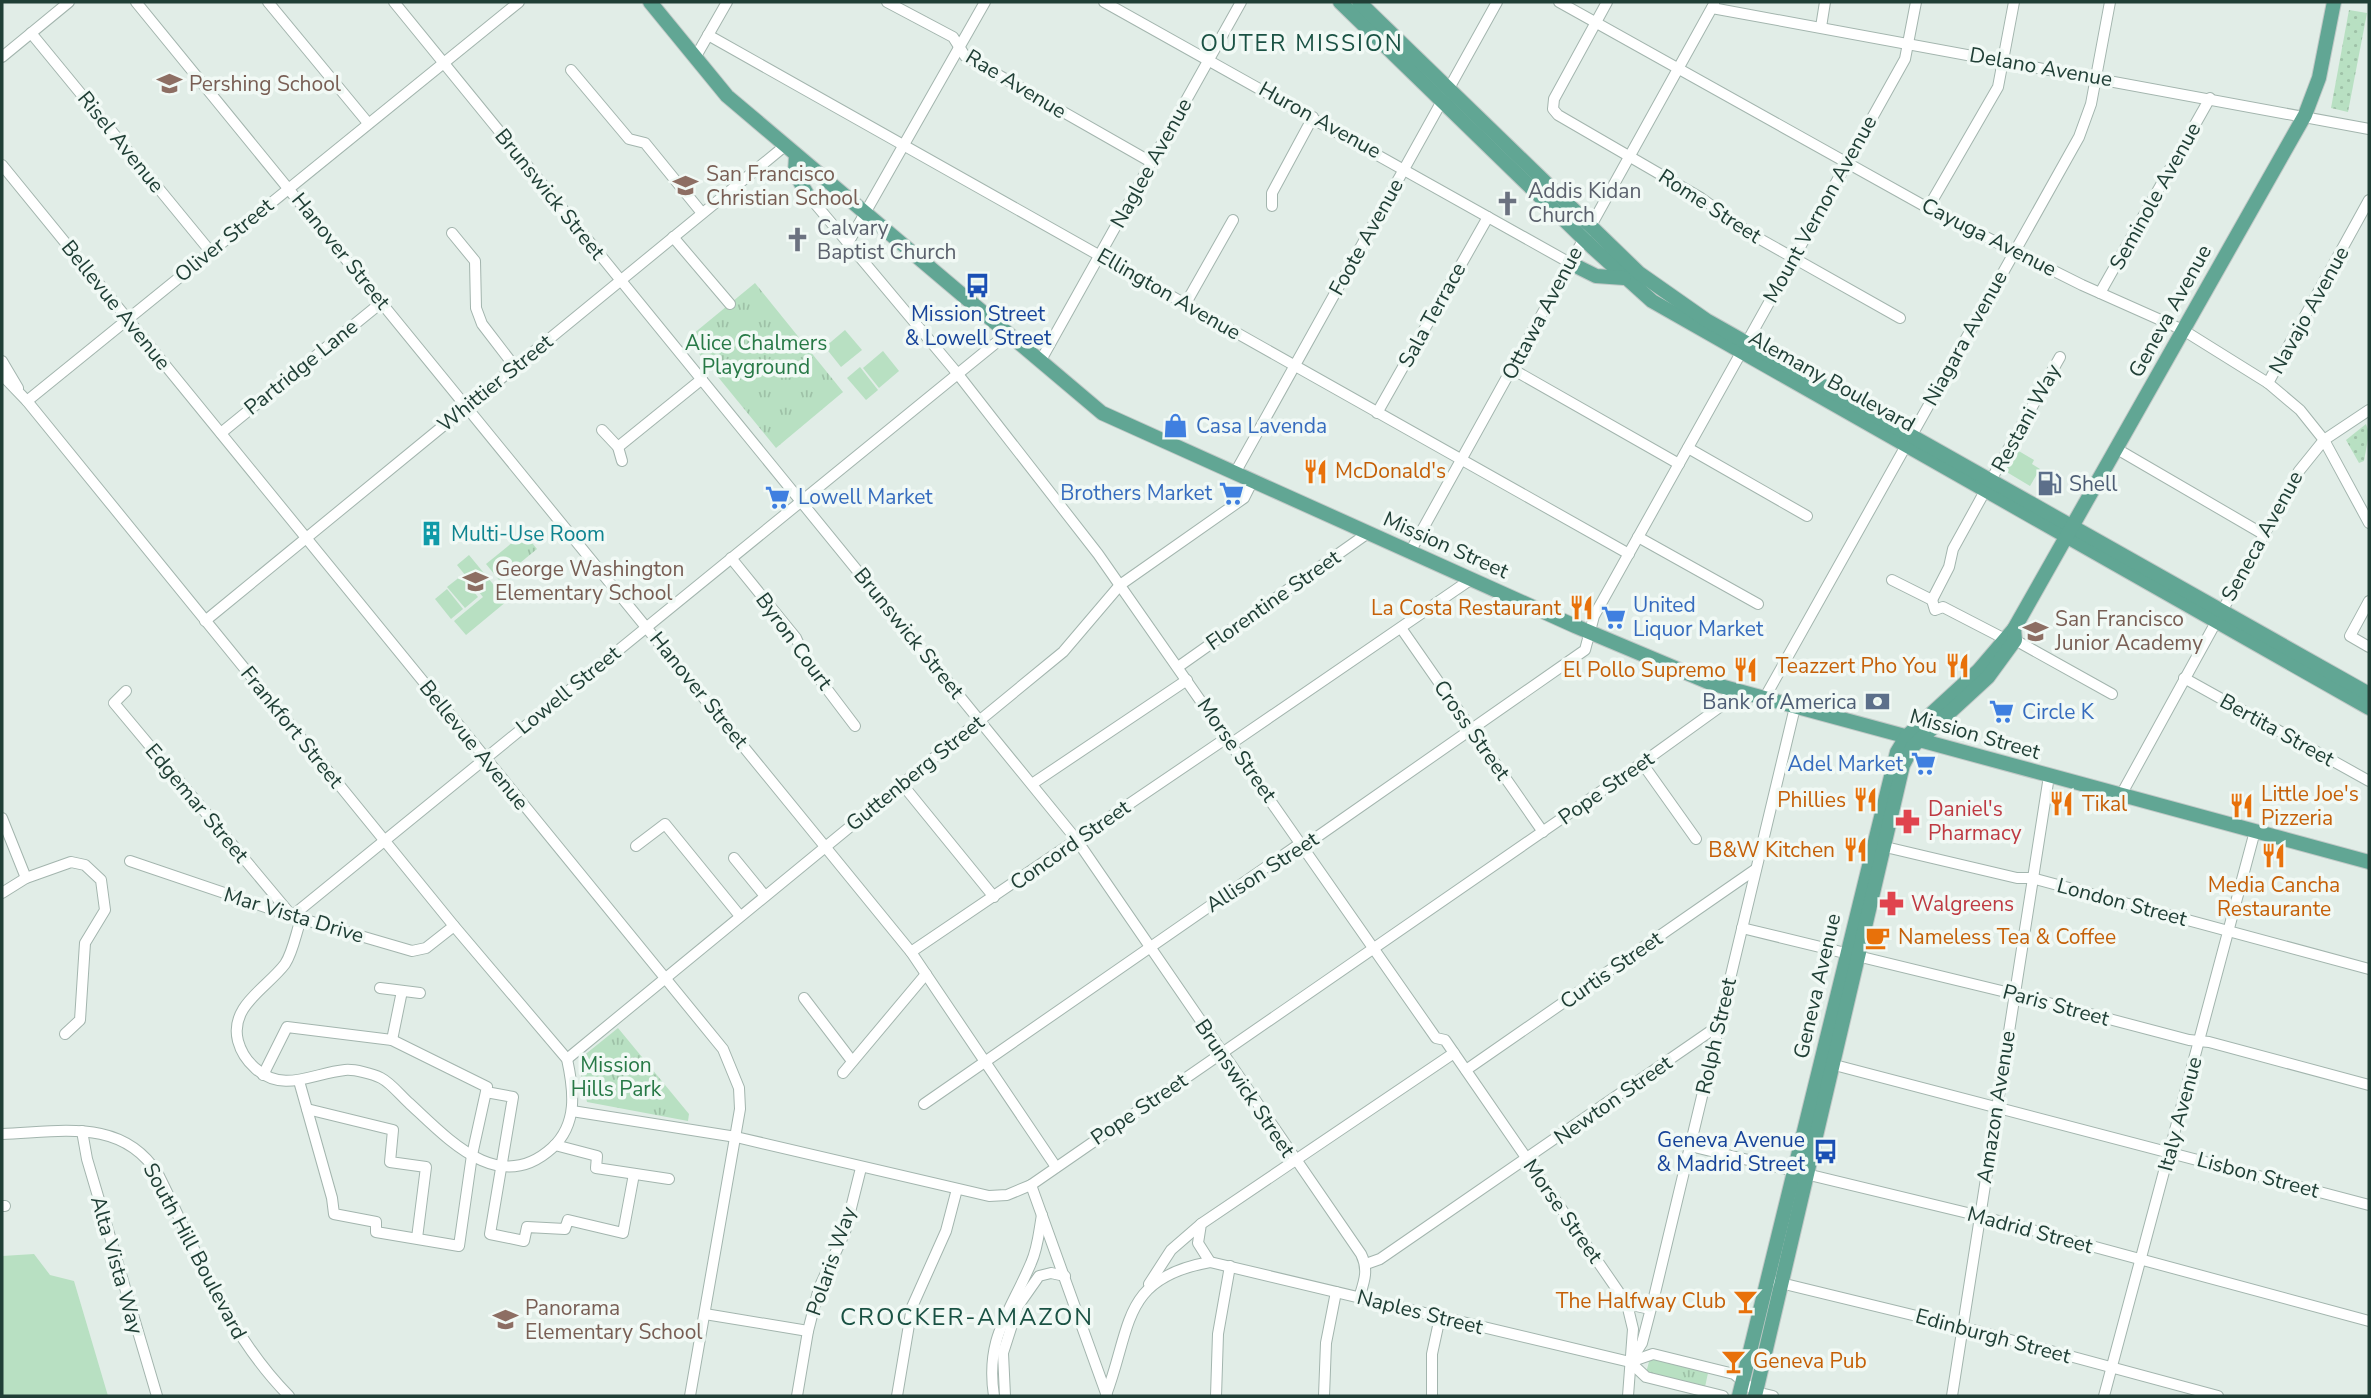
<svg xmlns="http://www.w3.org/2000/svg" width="2371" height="1398" viewBox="0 0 2371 1398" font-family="'Nunito Sans',sans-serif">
<defs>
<pattern id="park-tufts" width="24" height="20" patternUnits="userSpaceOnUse" patternTransform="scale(1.75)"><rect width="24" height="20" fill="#b8e0c2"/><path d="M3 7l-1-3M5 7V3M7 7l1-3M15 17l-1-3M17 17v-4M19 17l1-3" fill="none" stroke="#9ec1a7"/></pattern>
<pattern id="garden-dots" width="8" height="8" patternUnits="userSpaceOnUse" patternTransform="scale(1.75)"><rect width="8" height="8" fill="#b8e0c2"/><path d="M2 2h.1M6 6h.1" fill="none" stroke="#9ec1a7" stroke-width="1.8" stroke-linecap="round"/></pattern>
</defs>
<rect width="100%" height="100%" fill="#e1ede7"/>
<g fill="#b8e0c2">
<polygon points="845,330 862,350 841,367 825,347"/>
<polygon points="883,351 899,371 879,388 863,368"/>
<polygon points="860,367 878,390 866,400 847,378"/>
<polygon points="2017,450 2034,460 2032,464 2040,469 2030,486 2005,471"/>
<polygon points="469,555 507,601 466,635 454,621 483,597 457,565"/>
<polygon points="461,576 478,597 465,608 447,587"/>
<polygon points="447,589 463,609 451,619 435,599"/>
<polygon points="34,1254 50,1275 74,1281 108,1396 2,1396 2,1256"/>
</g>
<g fill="url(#park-tufts)">
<polygon points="755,283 843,392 776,448 687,339"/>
<polygon points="524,533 537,549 499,580 486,564"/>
<polygon points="618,1028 689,1114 688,1121 587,1102 580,1070 582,1057"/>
<polygon points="1650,1358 1708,1373 1705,1387 1646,1373"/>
</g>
<g fill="url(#garden-dots)">
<polygon points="2349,10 2367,13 2348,112 2331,108"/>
<polygon points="2366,424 2369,433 2364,461 2359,463 2346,440"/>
</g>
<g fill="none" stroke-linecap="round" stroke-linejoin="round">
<defs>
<g id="minor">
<polyline points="136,2 911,952 1056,1167"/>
<polyline points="268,2 368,123"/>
<path d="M 394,2 L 1076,839 L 1361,1254 C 1369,1270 1364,1282 1359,1298"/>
<polyline points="887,2 953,37 965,56 1151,162"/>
<polyline points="1104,2 1570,263"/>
<polyline points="1559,2 1928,208 2082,285 2183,330 2268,383 2300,410 2324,440 2369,523"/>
<polyline points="1607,2 1554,99 1553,109 1558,115 1701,198 1751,234 1900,318"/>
<polyline points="1712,8 2369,129"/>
<polyline points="1821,27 1825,2"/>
<polyline points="31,33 210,251"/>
<polyline points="708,35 1629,554"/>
<polyline points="2,57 69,2"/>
<polyline points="695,58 727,2"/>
<polyline points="571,70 629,139 645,143 702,213"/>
<polyline points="2,165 723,1049 739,1088 740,1109 690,1396"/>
<polyline points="807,194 957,373 1098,554 1436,1038 1445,1040 1627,1304 1650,1309"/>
<polyline points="1272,206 1272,193 1313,117"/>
<polyline points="1928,208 1998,87 2014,2"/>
<polyline points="452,233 475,261 476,308 482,324 515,367"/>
<polyline points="673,237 730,304"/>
<polyline points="848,243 985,2"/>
<polyline points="2100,293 2210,98"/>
<polyline points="1186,303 1233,220"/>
<polyline points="1041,360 1241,2"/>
<polyline points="2,361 18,388"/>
<polyline points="1512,369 1679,464"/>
<path d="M 2,375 L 27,401 L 454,926 L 567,1059 C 574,1091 578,1124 552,1148 C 499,1196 449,1140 409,1103 C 401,1096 391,1083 381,1078 C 373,1074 354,1069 345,1070 C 313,1073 283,1094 255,1068 C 247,1061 241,1052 238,1041 C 229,1006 267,988 285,964 C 293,952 296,933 301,919"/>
<polyline points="2268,383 2369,200"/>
<polyline points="27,401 519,2"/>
<polyline points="1377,413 1488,217"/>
<polyline points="602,430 618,447 622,461"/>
<polyline points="221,433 382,302"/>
<polyline points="618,447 702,379"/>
<polyline points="1688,448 1807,516"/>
<polyline points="2117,449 2263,534"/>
<polyline points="1235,473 1497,2"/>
<polyline points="1991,480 2060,357"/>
<polyline points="1638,537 1758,604"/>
<polyline points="1410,552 1714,4"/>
<polyline points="731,558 796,638 808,664 855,726"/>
<polyline points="1892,580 1932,600 1949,567 1953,549 1985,491"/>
<polyline points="1932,600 1935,610 1943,607 2003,638 2015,640 2112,694"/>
<polyline points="2369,601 2350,636 2369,647"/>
<polyline points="205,621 786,145"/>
<polyline points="1401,628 1543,832"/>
<polyline points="1178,667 1368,533"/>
<polyline points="2184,678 2369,781"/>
<polyline points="126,691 114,703 292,916 1008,333"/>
<polyline points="1764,699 2079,137 2091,104 2110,2"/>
<polyline points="1232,743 1470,580"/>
<polyline points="1642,763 1696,839"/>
<polyline points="902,784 994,897"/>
<polyline points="1032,784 1187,680"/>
<polyline points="2121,795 2299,471 2324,440 2369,410"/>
<polyline points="2,818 26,878"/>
<polyline points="1877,845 2017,878 2032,878 2369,969"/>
<polyline points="636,846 665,824 740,916"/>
<polyline points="734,858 765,896"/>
<polyline points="130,861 292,916 412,951 426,948 454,926"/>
<polyline points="2,893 26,878 71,862 85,865 101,880 105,910 85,943 80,1020 65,1034"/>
<polyline points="1742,928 2014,994 2189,1040 2209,1042 2369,1085"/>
<polyline points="911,952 1228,737"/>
<polyline points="380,988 420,993"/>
<polyline points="804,998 852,1061"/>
<polyline points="392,1040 402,991"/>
<polyline points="567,1059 1063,652 1120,585 1244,498 1253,480"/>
<polyline points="1827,1063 2369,1205"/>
<polyline points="1466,1070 1756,869"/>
<polyline points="843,1073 926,974"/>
<polyline points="263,1075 287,1027 392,1040 487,1087 472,1155 459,1246 376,1232 376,1222 334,1214 332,1198 299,1081"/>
<polyline points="486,1092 513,1097 490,1234 524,1241 527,1227 565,1229 568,1220 623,1233 634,1174"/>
<polyline points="924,1104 1295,847 1304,846 1585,650 1594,616 1905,59 1916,2"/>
<polyline points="307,1109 393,1130 390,1162 426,1167 417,1238"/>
<polyline points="572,1111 736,1137 989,1196 1007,1195 1031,1185 1642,763 1724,704 1730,689"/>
<polyline points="82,1131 87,1159 157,1396"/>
<path d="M 2,1134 C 60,1132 122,1117 158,1174 C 196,1250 228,1335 289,1396"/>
<polyline points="555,1145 597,1156 596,1168 669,1179"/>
<polyline points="1690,1146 1980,1216 2369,1321"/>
<polyline points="1031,1185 1107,1396"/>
<polyline points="2,1206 5,1206"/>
<polyline points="1210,1262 1198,1243 1201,1224 1454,1053"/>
<polyline points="1366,1264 1380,1259 1718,1026"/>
<polyline points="1777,1282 1962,1327 2218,1396"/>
<polyline points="1149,1284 1171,1250 1201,1224"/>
<polyline points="1627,1304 1633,1329 1628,1396"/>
<polyline points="705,1314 808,1331"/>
<polyline points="1630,1362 1642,1343 1655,1293 1795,707"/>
<polyline points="1630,1362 1653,1354 1734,1374 1756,1392 1773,1396"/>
<path d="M 1106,1395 C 1132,1326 1121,1278 1210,1262 L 1630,1362 L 1646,1377 L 1723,1396"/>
<polyline points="797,1396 808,1331 819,1288 845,1232 861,1168"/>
<polyline points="897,1396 912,1307 946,1231 957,1189"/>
<path d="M 994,1396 C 985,1338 1010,1313 1031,1263 C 1038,1248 1039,1231 1042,1215"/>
<polyline points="1005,1396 1003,1353 1018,1306 1039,1276 1051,1273 1065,1276"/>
<polyline points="1216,1396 1218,1334 1230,1266"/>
<polyline points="1324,1396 1326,1343 1336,1292"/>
<polyline points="1432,1396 1432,1354 1440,1317"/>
<polyline points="1952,1396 2049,776"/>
<polyline points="2104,1396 2255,831"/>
</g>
<g id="major">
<polyline points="650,2 727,96 1102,413 1575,626 1713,684 2369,862"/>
<polyline points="1340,2 1592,247 1652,301 2369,708"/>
<polyline points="1359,2 1639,273 1706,320 2369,694"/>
<polyline points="796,155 795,173 807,194"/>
<polyline points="1570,263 1596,276 1624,278"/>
<polyline points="1739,1396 1897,752 1906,737 1978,671 2014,629 2305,115 2319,78 2334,2"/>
<polyline points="1755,1396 1903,765 1913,746 1988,677 2015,640 2014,629"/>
</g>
</defs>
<use href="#minor" stroke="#a3b5ae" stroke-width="12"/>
<use href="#major" stroke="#c1c9c7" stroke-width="16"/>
<use href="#minor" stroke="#fff" stroke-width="10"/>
<use href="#major" stroke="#61a694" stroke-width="14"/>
</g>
<defs>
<symbol id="school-bare" viewBox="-9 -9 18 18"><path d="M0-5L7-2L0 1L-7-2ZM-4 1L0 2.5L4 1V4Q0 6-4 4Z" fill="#8d6e63" stroke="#f1f9f5" stroke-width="2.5" paint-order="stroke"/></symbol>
<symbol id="church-bare" viewBox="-9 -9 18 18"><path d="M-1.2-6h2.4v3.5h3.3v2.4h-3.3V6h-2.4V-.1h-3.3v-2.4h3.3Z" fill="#6b7280" stroke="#f1f9f5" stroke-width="2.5" paint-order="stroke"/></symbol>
<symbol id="bus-bare" viewBox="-9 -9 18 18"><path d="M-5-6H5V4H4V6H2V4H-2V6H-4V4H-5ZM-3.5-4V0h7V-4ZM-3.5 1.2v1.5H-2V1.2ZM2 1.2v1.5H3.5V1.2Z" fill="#1a4fb4" stroke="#f1f9f5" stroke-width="2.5" paint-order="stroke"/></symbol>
<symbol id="shop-bare" viewBox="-9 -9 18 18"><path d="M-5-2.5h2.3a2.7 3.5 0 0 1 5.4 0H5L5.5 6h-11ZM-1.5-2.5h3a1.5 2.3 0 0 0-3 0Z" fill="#3f7fe0" stroke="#f1f9f5" stroke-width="2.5" paint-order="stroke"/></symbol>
<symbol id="restaurant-bare" viewBox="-9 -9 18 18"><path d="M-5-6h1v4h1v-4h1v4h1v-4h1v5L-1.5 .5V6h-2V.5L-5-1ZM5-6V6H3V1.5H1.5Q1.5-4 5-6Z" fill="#e8710a" stroke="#f1f9f5" stroke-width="2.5" paint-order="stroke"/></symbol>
<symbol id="fuel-bare" viewBox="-9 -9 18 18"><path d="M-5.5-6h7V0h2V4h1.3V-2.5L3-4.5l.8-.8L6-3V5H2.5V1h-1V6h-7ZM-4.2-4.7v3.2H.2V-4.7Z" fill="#5c6f8a" stroke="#f1f9f5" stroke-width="2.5" paint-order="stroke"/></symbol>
<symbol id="supermarket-bare" viewBox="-9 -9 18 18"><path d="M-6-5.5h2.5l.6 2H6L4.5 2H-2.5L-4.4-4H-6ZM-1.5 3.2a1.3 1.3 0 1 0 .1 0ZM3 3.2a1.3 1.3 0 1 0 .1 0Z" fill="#3f7fe0" stroke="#f1f9f5" stroke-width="2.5" paint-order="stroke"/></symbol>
<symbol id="building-bare" viewBox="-9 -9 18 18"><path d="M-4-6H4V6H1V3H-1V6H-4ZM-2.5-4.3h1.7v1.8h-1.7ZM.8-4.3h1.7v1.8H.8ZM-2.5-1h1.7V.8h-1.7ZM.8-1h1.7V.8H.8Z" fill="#0f9aa8" stroke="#f1f9f5" stroke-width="2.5" paint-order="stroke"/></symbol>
<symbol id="bank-bare" viewBox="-9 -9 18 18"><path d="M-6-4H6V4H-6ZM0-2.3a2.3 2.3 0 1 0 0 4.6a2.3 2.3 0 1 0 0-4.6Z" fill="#5c6f8a" stroke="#f1f9f5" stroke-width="2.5" paint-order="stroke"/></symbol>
<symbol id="pharmacy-bare" viewBox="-9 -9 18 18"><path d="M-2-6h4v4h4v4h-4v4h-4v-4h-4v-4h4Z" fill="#e0444e" stroke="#f1f9f5" stroke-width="2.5" paint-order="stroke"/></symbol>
<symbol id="cafe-bare" viewBox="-9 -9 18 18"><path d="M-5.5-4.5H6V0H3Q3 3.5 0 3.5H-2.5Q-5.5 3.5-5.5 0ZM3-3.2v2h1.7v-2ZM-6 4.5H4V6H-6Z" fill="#e8710a" stroke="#f1f9f5" stroke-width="2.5" paint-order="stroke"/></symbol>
<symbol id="bar-bare" viewBox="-9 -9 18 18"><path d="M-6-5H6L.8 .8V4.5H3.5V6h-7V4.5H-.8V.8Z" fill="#e8710a" stroke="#f1f9f5" stroke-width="2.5" paint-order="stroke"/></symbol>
</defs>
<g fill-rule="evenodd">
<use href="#school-bare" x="152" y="66" width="35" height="35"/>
<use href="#school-bare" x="668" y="168" width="35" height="35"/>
<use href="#church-bare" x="1490" y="186" width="35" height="35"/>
<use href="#church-bare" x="780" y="222" width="35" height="35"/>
<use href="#bus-bare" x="960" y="268" width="35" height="35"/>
<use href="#shop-bare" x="1158" y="408" width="35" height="35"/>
<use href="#restaurant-bare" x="1298" y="454" width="35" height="35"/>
<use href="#fuel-bare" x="2032" y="466" width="35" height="35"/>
<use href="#supermarket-bare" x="1214" y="476" width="35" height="35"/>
<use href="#supermarket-bare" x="760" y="480" width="35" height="35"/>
<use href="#building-bare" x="414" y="516" width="35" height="35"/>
<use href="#school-bare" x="458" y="564" width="35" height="35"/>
<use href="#restaurant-bare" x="1564" y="590" width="35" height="35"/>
<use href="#supermarket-bare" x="1596" y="600" width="35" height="35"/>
<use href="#school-bare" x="2018" y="614" width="35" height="35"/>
<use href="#restaurant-bare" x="1940" y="648" width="35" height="35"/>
<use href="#restaurant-bare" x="1728" y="652" width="35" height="35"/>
<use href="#bank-bare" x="1860" y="684" width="35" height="35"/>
<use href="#supermarket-bare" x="1984" y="694" width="35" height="35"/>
<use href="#supermarket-bare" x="1906" y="746" width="35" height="35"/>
<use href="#restaurant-bare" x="1848" y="782" width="35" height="35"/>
<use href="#restaurant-bare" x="2044" y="786" width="35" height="35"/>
<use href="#restaurant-bare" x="2224" y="788" width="35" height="35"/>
<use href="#pharmacy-bare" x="1890" y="804" width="35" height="35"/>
<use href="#restaurant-bare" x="1838" y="832" width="35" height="35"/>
<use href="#restaurant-bare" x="2256" y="838" width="35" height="35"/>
<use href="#pharmacy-bare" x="1874" y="886" width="35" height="35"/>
<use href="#cafe-bare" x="1860" y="920" width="35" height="35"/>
<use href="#bus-bare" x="1808" y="1134" width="35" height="35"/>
<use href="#bar-bare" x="1728" y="1284" width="35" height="35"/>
<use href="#school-bare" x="488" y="1302" width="35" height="35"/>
<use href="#bar-bare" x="1716" y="1344" width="35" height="35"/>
</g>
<g text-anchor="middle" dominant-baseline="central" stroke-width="7" stroke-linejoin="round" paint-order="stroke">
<g font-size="21" fill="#203f36" stroke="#f1f9f5">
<text transform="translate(2041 67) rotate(10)">Delano Avenue</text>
<text transform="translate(1016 84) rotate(31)">Rae Avenue</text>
<text transform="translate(1320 120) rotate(29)">Huron Avenue</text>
<text transform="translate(121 142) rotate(51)">Risel Avenue</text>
<text transform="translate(1151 163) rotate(-61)">Naglee Avenue</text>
<text transform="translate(550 194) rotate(51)">Brunswick Street</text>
<text transform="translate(2155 196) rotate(-61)">Seminole Avenue</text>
<text transform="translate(1710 206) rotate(33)">Rome Street</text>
<text transform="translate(1820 209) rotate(-61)">Mount Vernon Avenue</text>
<text transform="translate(1366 237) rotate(-61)">Foote Avenue</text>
<text transform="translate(1989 237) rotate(27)">Cayuga Avenue</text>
<text transform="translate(224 240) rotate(-39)">Oliver Street</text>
<text transform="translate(341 251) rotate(51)">Hanover Street</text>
<text transform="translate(1169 294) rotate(30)">Ellington Avenue</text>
<text transform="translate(116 305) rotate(51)">Bellevue Avenue</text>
<text transform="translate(2309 310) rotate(-61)">Navajo Avenue</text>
<text transform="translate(2170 311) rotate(-61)">Geneva Avenue</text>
<text transform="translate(1542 313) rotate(-62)">Ottawa Avenue</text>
<text transform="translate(1432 315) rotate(-61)">Sala Terrace</text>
<text transform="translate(1965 338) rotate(-61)">Niagara Avenue</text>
<text transform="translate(301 367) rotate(-39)">Partridge Lane</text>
<text transform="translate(1832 381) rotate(29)">Alemany Boulevard</text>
<text transform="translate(495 383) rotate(-39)">Whittier Street</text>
<text transform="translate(2026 418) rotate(-61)">Restani Way</text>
<text transform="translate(2262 536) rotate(-61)">Seneca Avenue</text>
<text transform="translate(1446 545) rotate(24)">Mission Street</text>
<text transform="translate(1273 600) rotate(-35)">Florentine Street</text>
<text transform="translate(909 633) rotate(51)">Brunswick Street</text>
<text transform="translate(794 641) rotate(54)">Byron Court</text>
<text transform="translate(568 690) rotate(-39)">Lowell Street</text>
<text transform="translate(699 690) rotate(51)">Hanover Street</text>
<text transform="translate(292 727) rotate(51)">Frankfort Street</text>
<text transform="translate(1472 730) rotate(55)">Cross Street</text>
<text transform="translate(2277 730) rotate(29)">Bertita Street</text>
<text transform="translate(1975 734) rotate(16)">Mission Street</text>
<text transform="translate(474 745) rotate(51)">Bellevue Avenue</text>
<text transform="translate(1237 750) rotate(55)">Morse Street</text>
<text transform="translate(915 773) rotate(-39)">Guttenberg Street</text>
<text transform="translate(1606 788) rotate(-35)">Pope Street</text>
<text transform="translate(197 803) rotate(50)">Edgemar Street</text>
<text transform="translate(1070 845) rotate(-35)">Concord Street</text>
<text transform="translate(1262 872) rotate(-33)">Allison Street</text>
<text transform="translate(2122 902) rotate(15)">London Street</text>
<text transform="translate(294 915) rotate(17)">Mar Vista Drive</text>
<text transform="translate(1611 970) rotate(-35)">Curtis Street</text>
<text transform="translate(1817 986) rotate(-77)">Geneva Avenue</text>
<text transform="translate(2056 1005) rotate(15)">Paris Street</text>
<text transform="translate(1716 1036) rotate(-77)">Rolph Street</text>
<text transform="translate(1245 1088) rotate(56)">Brunswick Street</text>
<text transform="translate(1613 1100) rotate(-35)">Newton Street</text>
<text transform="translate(1996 1107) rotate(-81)">Amazon Avenue</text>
<text transform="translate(1139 1109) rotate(-34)">Pope Street</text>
<text transform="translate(2180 1114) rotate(-75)">Italy Avenue</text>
<text transform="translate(2258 1175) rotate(15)">Lisbon Street</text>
<text transform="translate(1563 1211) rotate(55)">Morse Street</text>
<text transform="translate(2030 1230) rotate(15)">Madrid Street</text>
<text transform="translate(195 1251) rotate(62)">South Hill Boulevard</text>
<text transform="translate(831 1261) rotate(-71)">Polaris Way</text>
<text transform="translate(117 1265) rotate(74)">Alta Vista Way</text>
<text transform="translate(1420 1312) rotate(14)">Naples Street</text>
<text transform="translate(1993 1336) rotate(15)">Edinburgh Street</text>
</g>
<g font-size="21" fill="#785e54" stroke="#f1f9f5" text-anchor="start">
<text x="189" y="84">Pershing School</text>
<text x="706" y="174">San Francisco<tspan x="706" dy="24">Christian School</tspan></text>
<text x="495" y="569">George Washington<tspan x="495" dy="24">Elementary School</tspan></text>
<text x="2055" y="619">San Francisco<tspan x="2055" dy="24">Junior Academy</tspan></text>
<text x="525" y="1308">Panorama<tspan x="525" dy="24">Elementary School</tspan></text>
</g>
<g font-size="21" fill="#5b616d" stroke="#f1f9f5" text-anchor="start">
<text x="1528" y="191">Addis Kidan<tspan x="1528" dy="24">Church</tspan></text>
<text x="817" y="228">Calvary<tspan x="817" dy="24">Baptist Church</tspan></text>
</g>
<g font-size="21" fill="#164399" stroke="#f1f9f5">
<text x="978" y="314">Mission Street<tspan x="978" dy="24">&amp; Lowell Street</tspan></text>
<text x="1805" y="1140" text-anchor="end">Geneva Avenue<tspan x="1805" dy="24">&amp; Madrid Street</tspan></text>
</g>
<g font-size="21" fill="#277946" stroke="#f1f9f5">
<text x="756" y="343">Alice Chalmers<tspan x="756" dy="24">Playground</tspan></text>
<text x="616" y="1065">Mission<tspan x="616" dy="24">Hills Park</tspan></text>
</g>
<g font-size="21" fill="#366cbe" stroke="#f1f9f5" text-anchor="start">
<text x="1196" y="426">Casa Lavenda</text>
<text x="1212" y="493" text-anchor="end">Brothers Market</text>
<text x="798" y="497">Lowell Market</text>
<text x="1633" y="605">United<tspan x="1633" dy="24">Liquor Market</tspan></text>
<text x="2022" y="712">Circle K</text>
<text x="1903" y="764" text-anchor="end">Adel Market</text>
</g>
<g font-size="21" fill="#c56008" stroke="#f1f9f5" text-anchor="end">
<text x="1335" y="471" text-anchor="start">McDonald's</text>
<text x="1561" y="608">La Costa Restaurant</text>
<text x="1937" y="666">Teazzert Pho You</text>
<text x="1726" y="670">El Pollo Supremo</text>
<text x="2261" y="794" text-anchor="start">Little Joe's<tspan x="2261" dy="24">Pizzeria</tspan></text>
<text x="1846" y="800">Phillies</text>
<text x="2082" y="804" text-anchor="start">Tikal</text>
<text x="1835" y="850">B&amp;W Kitchen</text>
<text x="2274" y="885" text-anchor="middle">Media Cancha<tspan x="2274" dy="24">Restaurante</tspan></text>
<text x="1898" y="937" text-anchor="start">Nameless Tea &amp; Coffee</text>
<text x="1726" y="1301">The Halfway Club</text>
<text x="1753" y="1361" text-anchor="start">Geneva Pub</text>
</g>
<g font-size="21" fill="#4e5e75" stroke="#f1f9f5" text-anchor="start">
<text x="2069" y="484">Shell</text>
<text x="1857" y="702" text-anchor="end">Bank of America</text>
</g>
<g font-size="21" fill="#0d838f" stroke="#f1f9f5" text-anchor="start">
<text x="451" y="534">Multi-Use Room</text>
</g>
<g font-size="21" fill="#be3a42" stroke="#f1f9f5" text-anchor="start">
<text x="1928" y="809">Daniel's<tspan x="1928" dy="24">Pharmacy</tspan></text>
<text x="1911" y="904">Walgreens</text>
</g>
<g font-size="23" letter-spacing="2" fill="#1a5244" stroke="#f1f9f5">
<text x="1302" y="43">OUTER MISSION</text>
</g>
<g font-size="24" letter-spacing="2" fill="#1a5244" stroke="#f1f9f5">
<text x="967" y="1317">CROCKER-AMAZON</text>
</g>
</g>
<rect width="2371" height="1398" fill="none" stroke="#203f36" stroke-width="7"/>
</svg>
